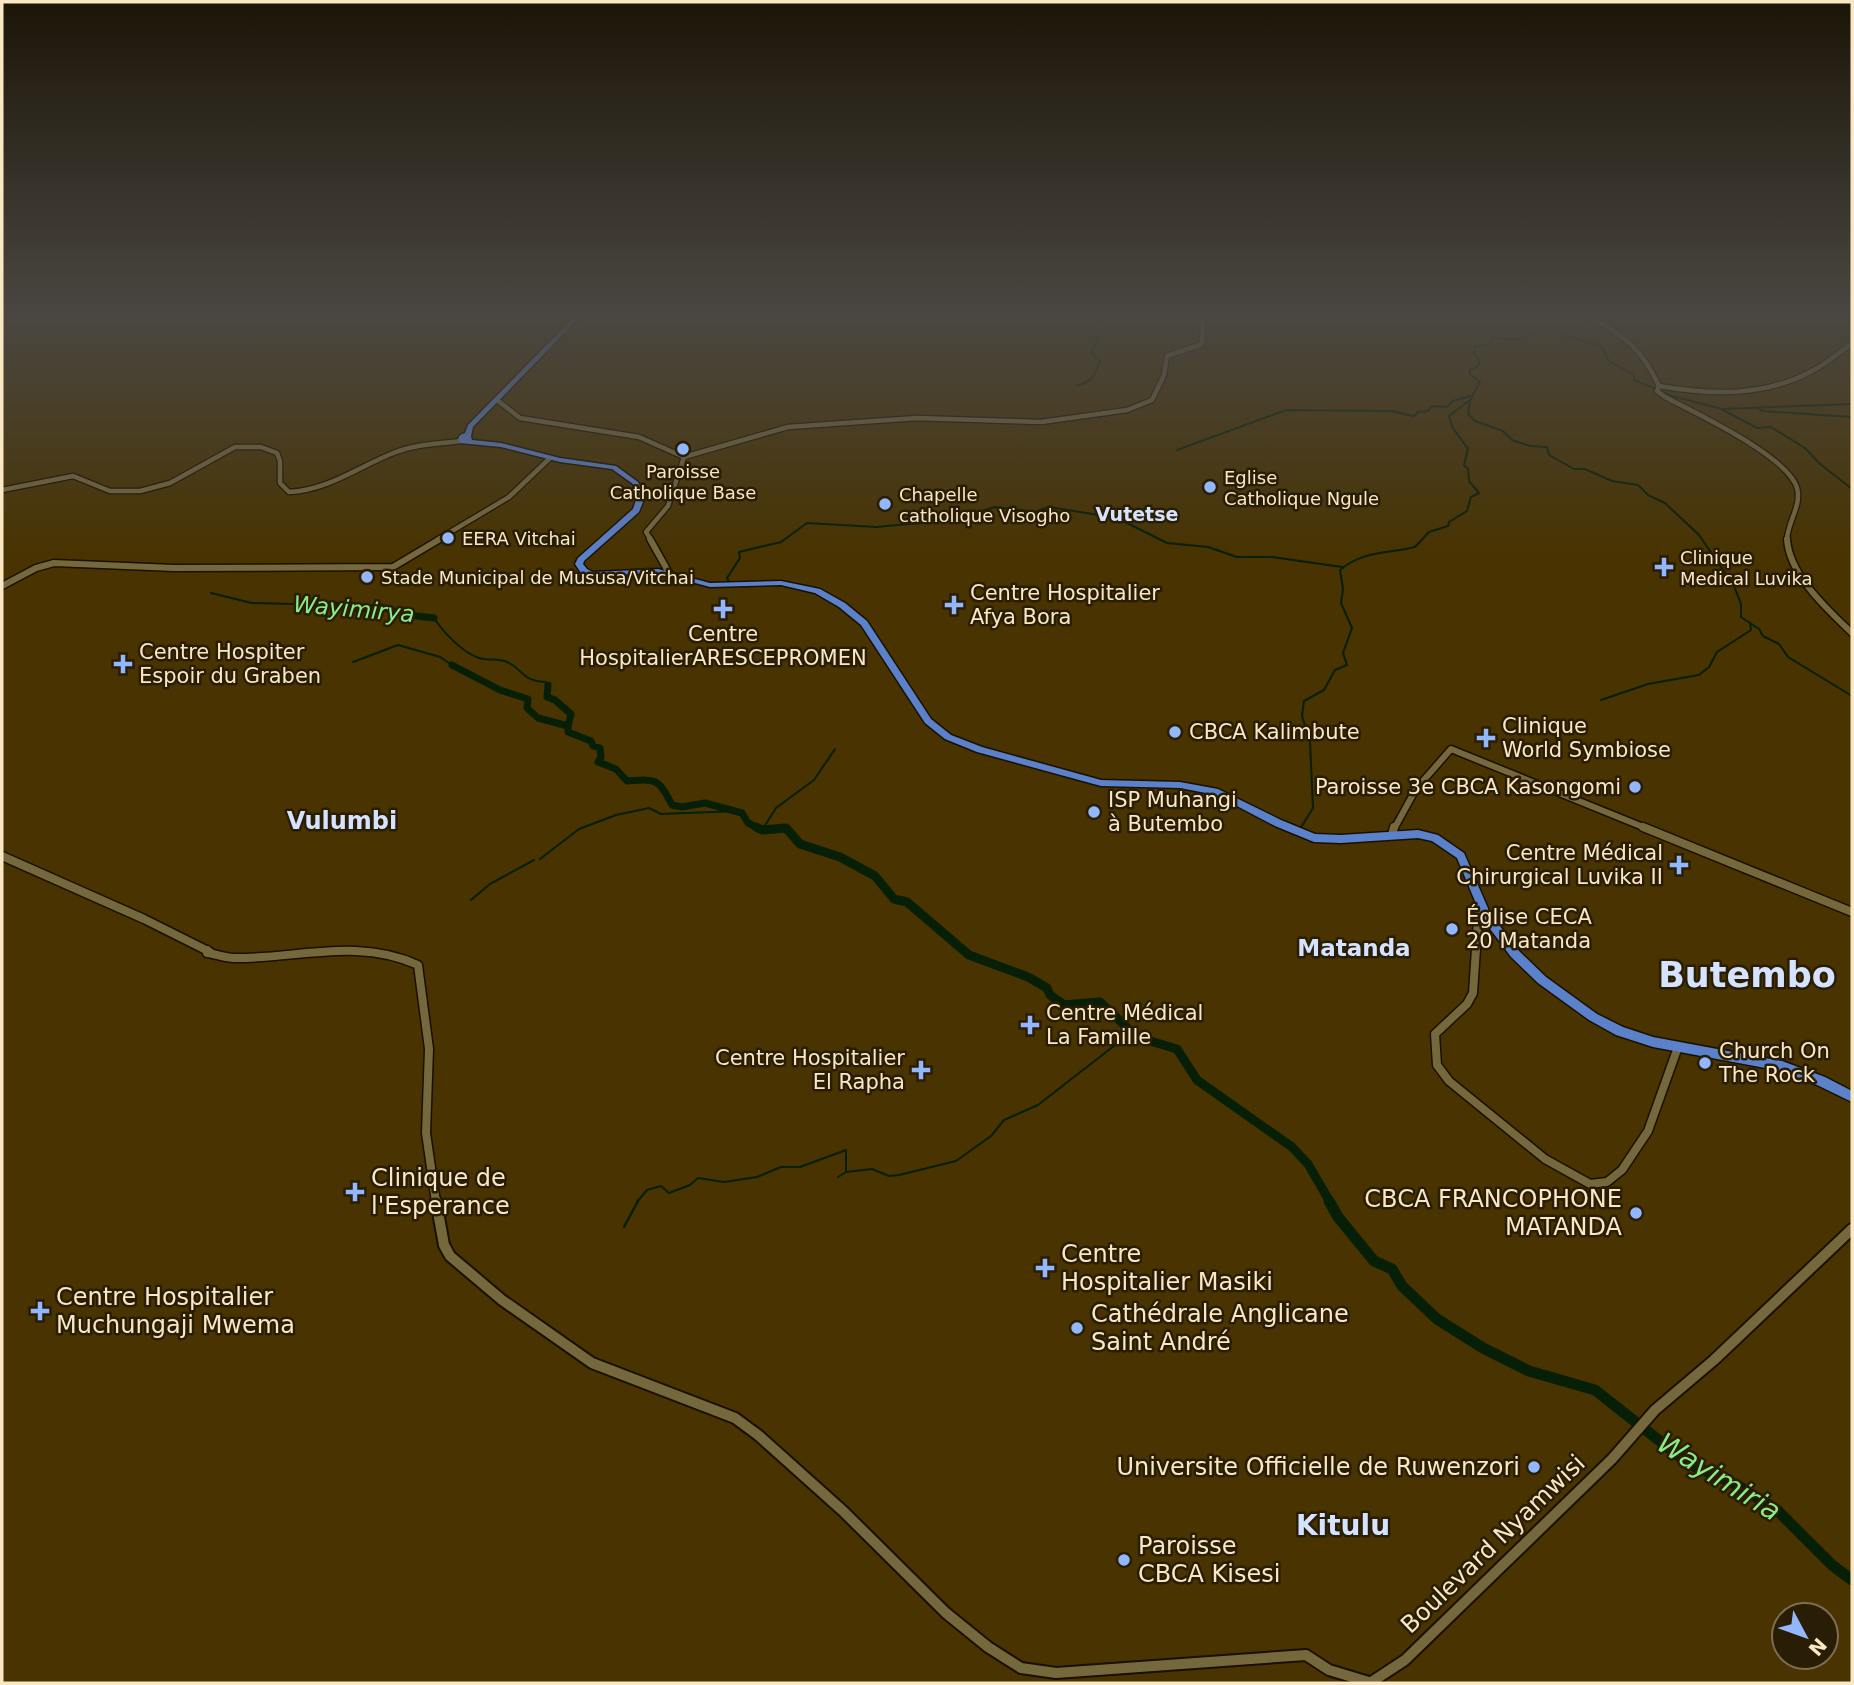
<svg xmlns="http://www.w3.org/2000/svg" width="1854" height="1685" viewBox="0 0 1854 1685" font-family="'DejaVu Sans',sans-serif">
<rect width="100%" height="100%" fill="#33270f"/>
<path fill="#483301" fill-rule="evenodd" d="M 2,317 L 1852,317 L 1852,1683 L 2,1683 ZM 1784,1615 L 1826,1615 L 1826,1657 L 1784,1657 Z"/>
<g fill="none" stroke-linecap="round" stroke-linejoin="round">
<g stroke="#071f06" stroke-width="2">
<polyline points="1539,317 1558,333 1602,347 1609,361 1634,375 1634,380 1672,396 1722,409 1852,404"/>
<polyline points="1290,319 1298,317"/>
<path d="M 1077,386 C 1091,382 1097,374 1100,360 L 1093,355 L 1092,348 L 1097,343 L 1097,337 L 1092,334 L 1098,323 L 1107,317"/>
<polyline points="1470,400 1468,414 1475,421 1503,431 1512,440 1530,446 1547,447 1549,455 1574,469 1585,469 1612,481 1638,485 1648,495 1665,503 1699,535 1734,586 1741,604 1741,617 1759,629 1763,636 1779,644 1788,657 1852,696"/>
<polyline points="1757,408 1763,411 1852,417"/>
<polyline points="1723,410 1757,428 1771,427 1805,448 1819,463 1852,489"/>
<polyline points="1177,450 1286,410 1391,411 1414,416 1418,412 1428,411 1432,406 1447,407 1453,401 1470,396"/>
<polyline points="729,582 727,578 740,558 739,552 781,542 807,523 876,527 952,520 995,507 1035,512 1049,507 1117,518 1167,543 1208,547 1237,557 1272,557 1342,567"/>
<polyline points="211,593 252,603 334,605"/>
<path d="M 434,618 C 443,632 463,653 479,658 C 488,661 499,658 507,662 C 525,670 520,680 545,682 L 548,685"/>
<polyline points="353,662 398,645 440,657 452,665"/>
<polyline points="1601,700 1648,684 1699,675 1709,667 1717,652 1751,630 1750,623"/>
<path d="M 1300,829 L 1313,808 L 1310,742 L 1302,716 L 1304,701 L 1324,690 L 1335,670 L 1347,665 L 1343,653 L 1352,628 L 1341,603 L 1343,589 L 1340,570 C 1364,550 1388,554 1415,547 L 1429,532 L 1448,526 L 1449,522 L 1467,511 L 1471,497 L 1479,493 L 1469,481 L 1468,469 L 1464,465 L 1468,449 L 1453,428 L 1449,416 L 1470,400 L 1480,382 L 1470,374 L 1470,370 L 1477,367 L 1480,361 L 1474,353 L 1475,347 L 1490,344 L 1494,337 C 1511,343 1535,338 1544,321"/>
<polyline points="762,830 776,808 814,780 835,749"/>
<polyline points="540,859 579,829 616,815 649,808 661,814 737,811"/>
<polyline points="471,900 490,884 534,860"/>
<polyline points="838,1177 846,1172 872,1169 889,1176 899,1175 956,1161 991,1136 1004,1120 1038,1105 1119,1042 1137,1037"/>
<polyline points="637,1202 647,1190 661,1186 669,1193 690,1185 698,1178 724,1182 757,1177 781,1167 800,1167 846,1150 846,1171"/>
</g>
<polyline stroke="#071f06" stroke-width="2.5" points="624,1227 638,1201"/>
<g stroke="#071f06" stroke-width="7">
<polyline points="334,605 363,609 381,607 408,615 434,618"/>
<polyline points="452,665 500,690 528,699 527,708 538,718 568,726"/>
<polyline points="548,685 547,697 555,700 571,714 568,726"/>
<path d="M 568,726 L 568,732 L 591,741 L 593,746 L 600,748 L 601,757 L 598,762 L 616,769 L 627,781 C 657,779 658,778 672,805 L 682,807 L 705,803 L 742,813 L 748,823 L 760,829"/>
<polyline points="774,829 787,829"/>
</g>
<polyline stroke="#071f06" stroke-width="9" points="756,827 762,830 786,828 800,844 840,857 875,876 894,899 907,902 969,955 1028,977 1047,988 1050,995 1064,1005 1100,1002 1137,1037 1177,1049 1197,1080 1292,1147 1308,1164 1330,1202"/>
<polyline stroke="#071f06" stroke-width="11" points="1329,1201 1338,1217 1374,1261 1392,1269 1402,1286 1437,1319 1483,1348 1529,1371 1595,1390 1689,1464 1735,1484 1777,1510 1832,1565 1852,1580"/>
<defs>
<g id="secondary-far3">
<path d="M 1592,317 C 1626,338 1642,349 1659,386"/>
<path d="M 1659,386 L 1657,391 L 1665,397 C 1695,413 1788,456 1797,488 C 1802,506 1787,523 1787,540"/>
<path d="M 1659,386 C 1711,395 1764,397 1812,371 C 1826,364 1838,353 1852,344"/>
<polyline points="497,400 520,418 639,437 684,457 788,427 917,418 1041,422 1127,410 1152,400 1164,375 1167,356 1202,344 1203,317"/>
<path d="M 2,490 L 73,476 L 110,491 L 140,491 L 170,483 L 235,447 L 261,447 L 277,453 L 280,461 L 280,483 L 289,492 C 329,490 359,466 396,452 C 416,444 439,444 460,441"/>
<polyline points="437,540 509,497 550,458"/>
<polyline points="651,540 646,532 668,506 684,457"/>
</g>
<g id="secondary-far2">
<polyline points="650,539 669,573"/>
<path d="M 1787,539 C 1789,575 1828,610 1852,633"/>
<polyline points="2,586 36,568 54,563 174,568 393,567 440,539"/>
<polyline points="1394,829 1416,789 1451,749 1648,829"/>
</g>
<g id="secondary-far1">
<polyline points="1643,827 1852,912"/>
<polyline points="1392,835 1394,827"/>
<polyline points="2,856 144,919 210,952"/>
<polyline points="1479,905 1473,993 1467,1004 1435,1034 1437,1065 1449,1081 1545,1159 1590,1184 1607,1182 1622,1170 1648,1131 1678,1047"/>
<path d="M 207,950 L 207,953 C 216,954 225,958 234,958 C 296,959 358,937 418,965 L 429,1049 L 426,1133 L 436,1202"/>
</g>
<g id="secondary">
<polyline points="436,1201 444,1245 450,1256 502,1300 592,1363 735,1418 758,1435 843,1511 946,1613 988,1647 1021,1668 1056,1673 1306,1655 1329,1670 1372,1683"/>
<polyline points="1370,1683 1405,1660 1612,1459 1655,1410 1714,1360 1852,1229"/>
</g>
<polygon id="highway" points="574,317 580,317 473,427 471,436 472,440 501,443 560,458 616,466 638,482 645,497 639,512 584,561 583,564 587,569 593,572 658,569 710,583 781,581 820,589 845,603 867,621 931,719 951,735 982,747 1101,780 1180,782 1218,789 1281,820 1315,834 1341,835 1418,830 1438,835 1464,853 1490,913 1519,951 1546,977 1597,1014 1623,1027 1653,1037 1782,1061 1825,1077 1852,1091 1852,1102 1817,1085 1782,1071 1653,1047 1616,1035 1589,1020 1538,983 1511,957 1482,918 1457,858 1432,841 1418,838 1341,843 1314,842 1275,826 1216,795 1180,788 1101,786 977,752 945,739 925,723 861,625 839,607 815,593 781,585 710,587 658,573 592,576 581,573 575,564 578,558 633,509 637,497 633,484 612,469 560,462 501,447 460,443 458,439 460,435 465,433 468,425"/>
</defs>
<use href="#secondary-far3" stroke="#1a1000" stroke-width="7"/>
<use href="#secondary-far2" stroke="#1a1000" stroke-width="9"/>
<use href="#secondary-far1" stroke="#1a1000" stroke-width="11"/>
<use href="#secondary" stroke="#1a1000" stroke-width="14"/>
<use href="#highway" stroke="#1a1000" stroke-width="3"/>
<use href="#secondary-far3" stroke="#75683d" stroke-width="4.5"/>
<use href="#secondary-far2" stroke="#75683d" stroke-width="6"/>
<use href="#secondary-far1" stroke="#75683d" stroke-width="8"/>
<use href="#secondary" stroke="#75683d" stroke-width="10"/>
<use href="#highway" fill="#5b81cb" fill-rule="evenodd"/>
</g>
<linearGradient id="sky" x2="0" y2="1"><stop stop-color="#1c1508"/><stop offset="0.57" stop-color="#4a4742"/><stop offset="1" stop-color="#4a4742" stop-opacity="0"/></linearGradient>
<rect width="1854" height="553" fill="url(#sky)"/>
<g fill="#93b7fd" stroke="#291d06" stroke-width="2.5">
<circle cx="683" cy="449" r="7"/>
<circle cx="1210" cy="487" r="7"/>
<circle cx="885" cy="504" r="7"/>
<circle cx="448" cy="538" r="7"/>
<path d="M1660.5 556.5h7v7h7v7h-7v7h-7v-7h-7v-7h7z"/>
<circle cx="367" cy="577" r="7"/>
<path d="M950.5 594.5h7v7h7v7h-7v7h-7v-7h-7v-7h7z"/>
<path d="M719.5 598.5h7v7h7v7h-7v7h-7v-7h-7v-7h7z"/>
<path d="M119.5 653.5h7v7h7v7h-7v7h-7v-7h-7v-7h7z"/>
<circle cx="1175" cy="732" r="7"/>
<path d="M1482.5 727.5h7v7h7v7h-7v7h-7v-7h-7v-7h7z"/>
<circle cx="1635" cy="787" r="7"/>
<circle cx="1094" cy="812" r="7"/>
<path d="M1675.5 854.5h7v7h7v7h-7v7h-7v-7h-7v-7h7z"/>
<circle cx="1452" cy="929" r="7"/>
<path d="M1026.5 1014.5h7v7h7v7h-7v7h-7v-7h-7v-7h7z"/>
<circle cx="1705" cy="1063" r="7"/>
<path d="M917.5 1059.5h7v7h7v7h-7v7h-7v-7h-7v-7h7z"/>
<path d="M351.5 1181.5h7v7h7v7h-7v7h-7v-7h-7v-7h7z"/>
<circle cx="1636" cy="1213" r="7"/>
<path d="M1041.5 1257.5h7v7h7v7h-7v7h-7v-7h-7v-7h7z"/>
<path d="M36.5 1300.5h7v7h7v7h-7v7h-7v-7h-7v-7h7z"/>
<circle cx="1077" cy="1328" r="7"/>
<circle cx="1534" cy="1467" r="7"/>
<circle cx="1124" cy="1560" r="7"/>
</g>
<g text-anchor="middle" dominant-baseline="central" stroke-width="5" stroke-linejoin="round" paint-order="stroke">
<g font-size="18" fill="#fae7c3" stroke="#291d06" text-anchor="start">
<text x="683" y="471" text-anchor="middle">Paroisse<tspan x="683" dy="21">Catholique Base</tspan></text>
<text x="1224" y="477">Eglise<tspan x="1224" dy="21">Catholique Ngule</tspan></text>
<text x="899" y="494">Chapelle<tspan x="899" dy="21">catholique Visogho</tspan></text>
<text x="462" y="538">EERA Vitchai</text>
<text x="1680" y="557">Clinique<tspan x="1680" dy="21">Medical Luvika</tspan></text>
<text x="381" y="577">Stade Municipal de Mususa/Vitchai</text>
</g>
<g font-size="19" font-weight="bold" fill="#d5e3fe" stroke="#291d06">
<text x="1137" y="514">Vutetse</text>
</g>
<g font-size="21" fill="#fae7c3" stroke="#291d06" text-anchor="start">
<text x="970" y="593">Centre Hospitalier<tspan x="970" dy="24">Afya Bora</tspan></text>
<text x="723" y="634" text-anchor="middle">Centre<tspan x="723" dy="24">HospitalierARESCEPROMEN</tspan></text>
<text x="139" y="652">Centre Hospiter<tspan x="139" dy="24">Espoir du Graben</tspan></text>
<text x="1502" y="726">Clinique<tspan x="1502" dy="24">World Symbiose</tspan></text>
<text x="1189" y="732">CBCA Kalimbute</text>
<text x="1621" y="787" text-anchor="end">Paroisse 3e CBCA Kasongomi</text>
<text x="1108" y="800">ISP Muhangi<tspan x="1108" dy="24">à Butembo</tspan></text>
<text x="1663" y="853" text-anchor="end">Centre Médical<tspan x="1663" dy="24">Chirurgical Luvika II</tspan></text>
<text x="1466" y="917">Église CECA<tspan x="1466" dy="24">20 Matanda</tspan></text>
<text x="1046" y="1013">Centre Médical<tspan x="1046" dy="24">La Famille</tspan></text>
<text x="1719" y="1051">Church On<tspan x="1719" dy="24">The Rock</tspan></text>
<text x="905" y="1058" text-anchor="end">Centre Hospitalier<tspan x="905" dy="24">El Rapha</tspan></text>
</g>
<g font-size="23" font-style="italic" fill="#89ed84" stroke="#291d06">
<text transform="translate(354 609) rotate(5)">Wayimirya</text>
</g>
<g font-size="23" font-weight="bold" fill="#d5e3fe" stroke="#291d06">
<text x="1354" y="948">Matanda</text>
</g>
<g font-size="24" font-weight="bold" fill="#d5e3fe" stroke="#291d06">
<text x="342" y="821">Vulumbi</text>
</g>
<g font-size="24" fill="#fae7c3" stroke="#291d06" text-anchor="start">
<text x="371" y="1178">Clinique de<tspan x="371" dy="28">l'Esperance</tspan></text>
<text x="1622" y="1199" text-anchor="end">CBCA FRANCOPHONE<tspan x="1622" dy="28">MATANDA</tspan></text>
<text x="1061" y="1254">Centre<tspan x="1061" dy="28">Hospitalier Masiki</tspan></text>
<text x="56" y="1297">Centre Hospitalier<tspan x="56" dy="28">Muchungaji Mwema</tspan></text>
<text x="1091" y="1314">Cathédrale Anglicane<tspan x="1091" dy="28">Saint André</tspan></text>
<text x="1520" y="1467" text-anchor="end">Universite Officielle de Ruwenzori</text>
<text x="1138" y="1546">Paroisse<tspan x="1138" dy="28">CBCA Kisesi</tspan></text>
</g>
<g font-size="24" fill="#fae7c3" stroke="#291d06">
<text transform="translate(1493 1544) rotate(-44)">Boulevard Nyamwisi</text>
</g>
<g font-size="28" font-style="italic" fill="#89ed84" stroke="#291d06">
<text transform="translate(1719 1477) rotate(32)">Wayimiria</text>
</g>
<g font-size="28" font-weight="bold" fill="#d5e3fe" stroke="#291d06">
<text x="1343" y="1525">Kitulu</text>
</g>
<g font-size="35" font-weight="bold" fill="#d5e3fe" stroke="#291d06">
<text x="1747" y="975">Butembo</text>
</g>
</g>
<rect width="1854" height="1685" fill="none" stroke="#fae7c3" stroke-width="7"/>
<g transform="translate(1805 1636) rotate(131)"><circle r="33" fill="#291d06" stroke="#7d6e52" stroke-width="2"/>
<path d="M0-5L12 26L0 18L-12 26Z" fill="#93b7fd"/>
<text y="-10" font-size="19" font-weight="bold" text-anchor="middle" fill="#fae7c3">N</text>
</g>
</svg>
